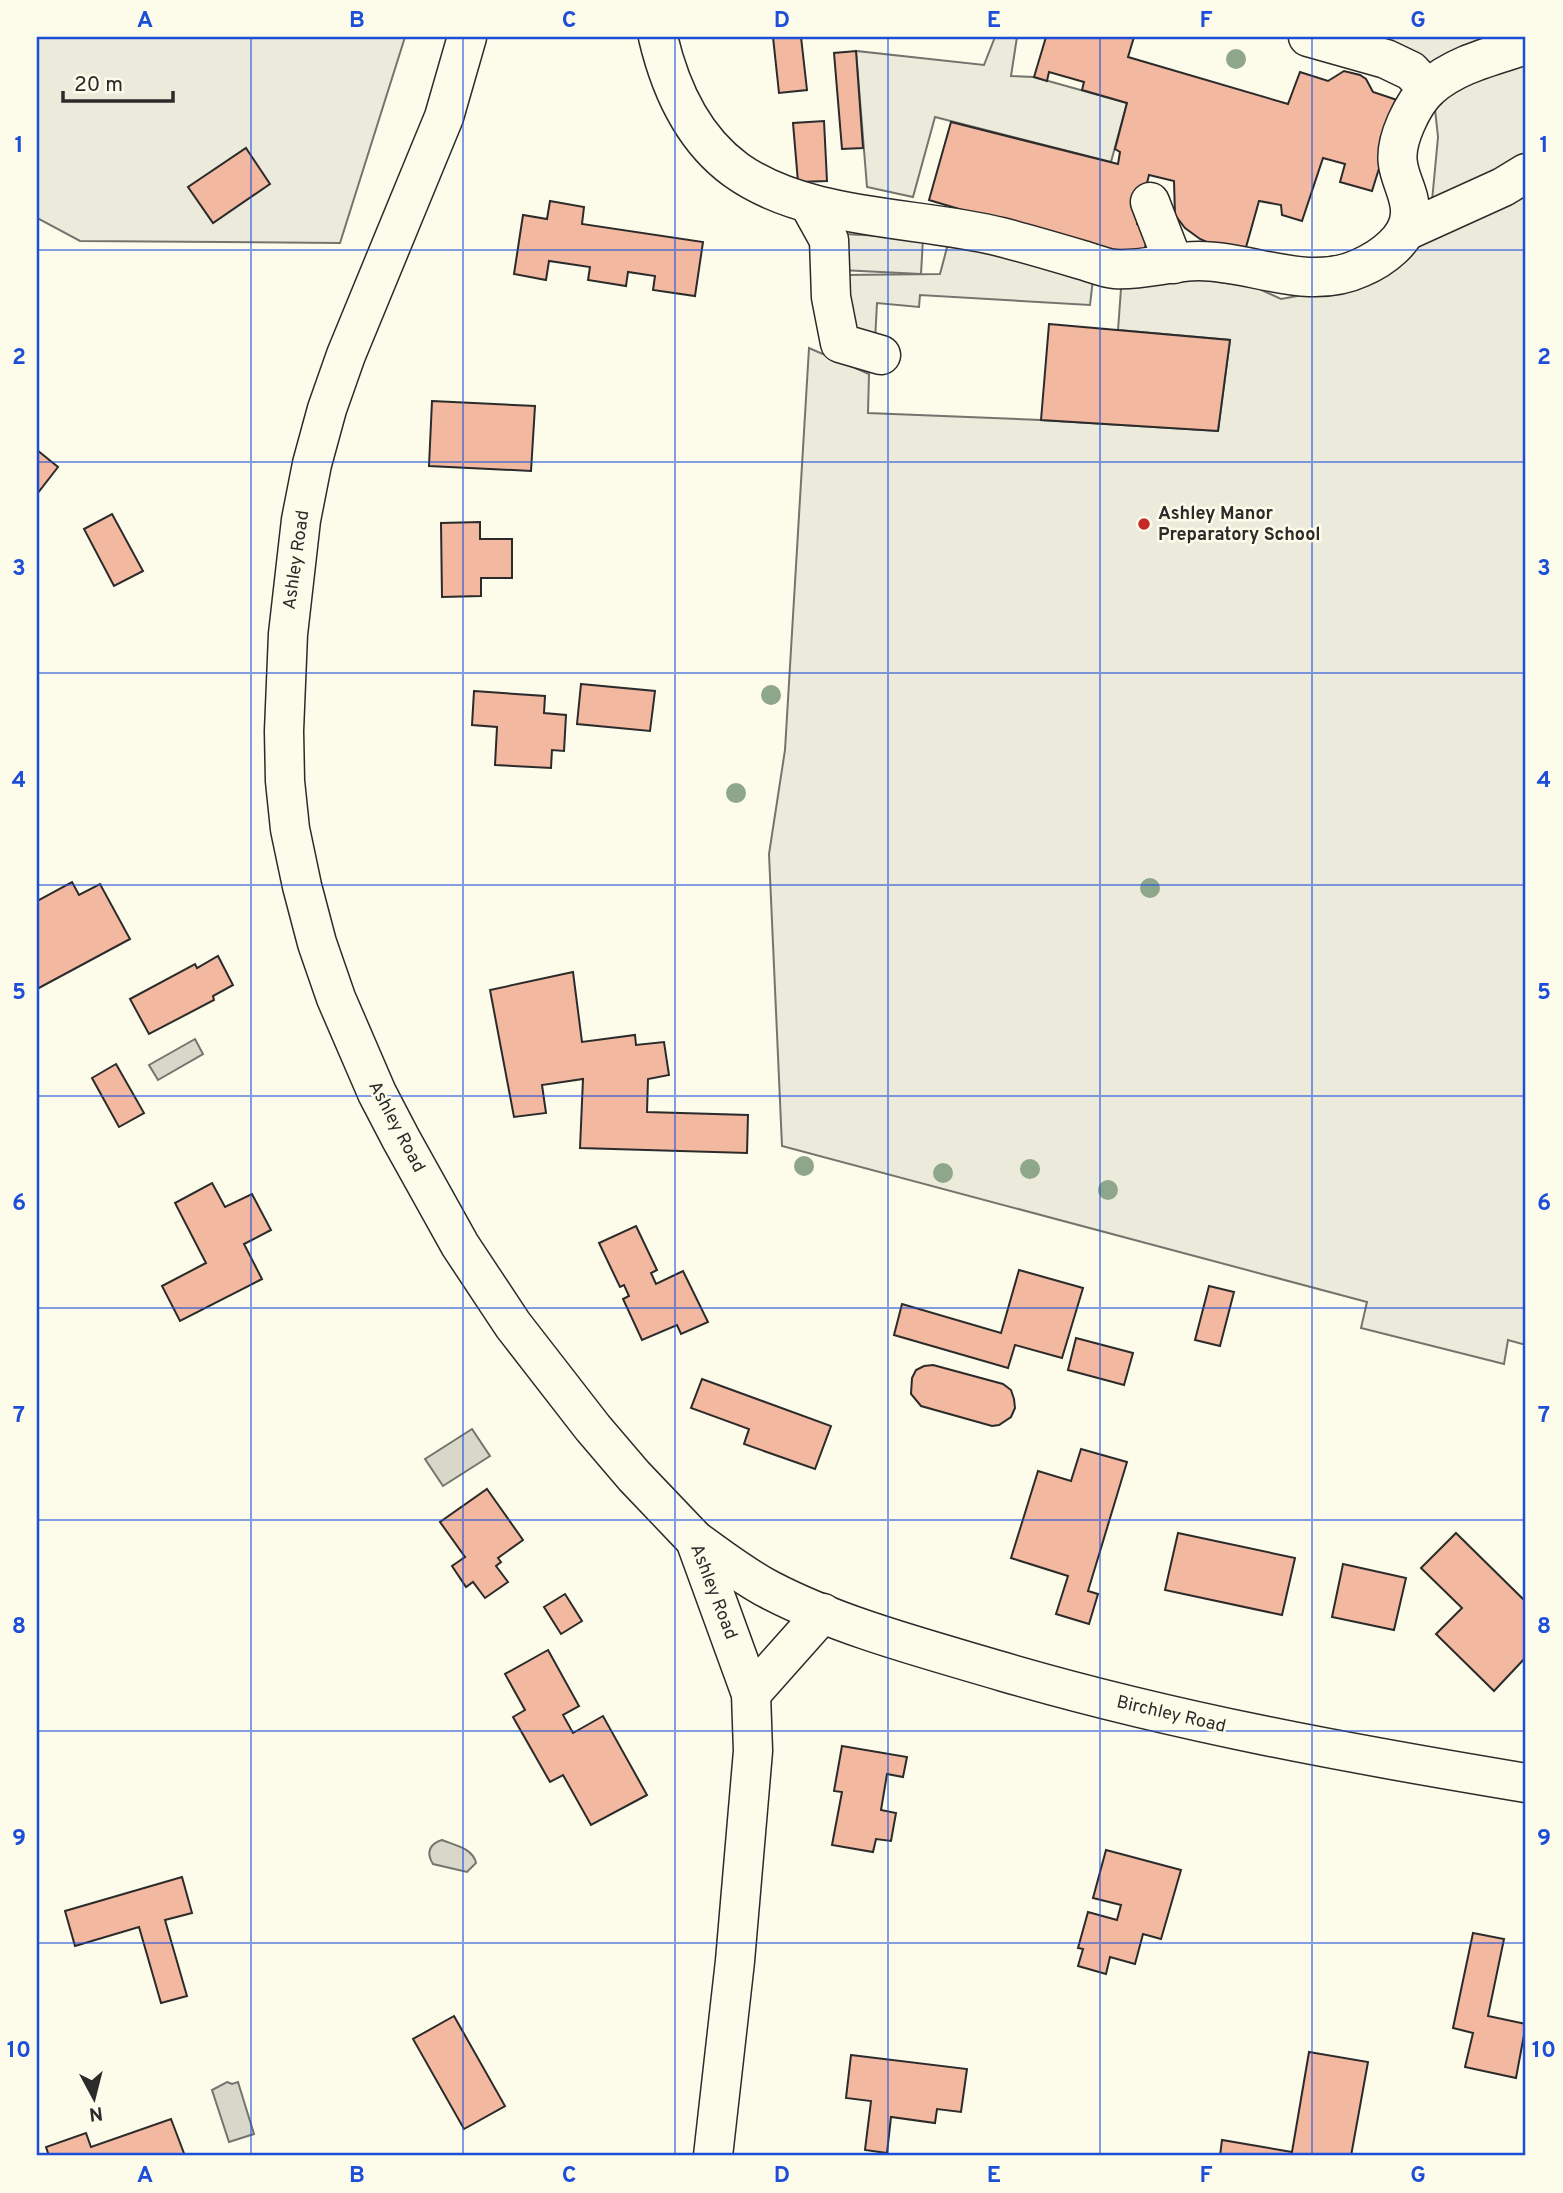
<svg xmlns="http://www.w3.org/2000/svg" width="1563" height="2193" viewBox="0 0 1563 2193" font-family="Overpass,sans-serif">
<rect width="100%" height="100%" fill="#fdfbea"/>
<g fill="#ecebdb" stroke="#74746e" stroke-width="2">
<polygon points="37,37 405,37 340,243 80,241 37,218"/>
<polygon points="995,37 1017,37 1011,76 1034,77 1127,103 1111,162 935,117 913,197 867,187 856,51 984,65"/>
<polygon points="1332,37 1526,37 1526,1345 1508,1340 1504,1364 1361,1328 1367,1302 782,1146 769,854 785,750 809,348 869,374 868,413 1041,420 1218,431 1230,340 1118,330 1122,275 1156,273 1255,287 1281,299 1341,288 1383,268 1419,246 1429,233 1438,137 1431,73"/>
<polygon points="949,240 1094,270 1090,305 920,295 919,307 877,303 875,341 851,335 843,275 940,274"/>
</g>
<polygon fill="#eceadb" stroke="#74746e" stroke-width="2" points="843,234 923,238 921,274 841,270"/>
<g fill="#d8d7c9" stroke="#74746e" stroke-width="2">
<polygon points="195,1039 203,1054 158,1080 149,1065"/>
<polygon points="472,1429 490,1456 443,1486 425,1459"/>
<path d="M 442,1840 C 454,1845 473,1848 476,1863 L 467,1872 L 433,1864 C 426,1853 429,1844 442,1840 Z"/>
<polygon points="227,2082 232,2084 238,2082 254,2134 229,2142 212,2090"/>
</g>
<g fill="#f2b8a0" stroke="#2b2b2b" stroke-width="2">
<polygon points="773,37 801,37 807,90 779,93"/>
<polygon points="1046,37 1134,37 1128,57 1288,104 1300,72 1328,81 1344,71 1360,75 1366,79 1373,92 1400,101 1372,191 1340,182 1345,164 1323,158 1302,221 1282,215 1281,205 1259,201 1243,258 1200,239 1185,228 1175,215 1174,181 1149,175 1137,224 1150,228 1141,263 929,200 951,122 1118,164 1120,152 1115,149 1127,103 1082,90 1084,82 1049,72 1047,81 1034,77"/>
<polygon points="856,51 863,148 842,149 834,53"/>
<polygon points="824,121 827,181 798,182 793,123"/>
<polygon points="246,148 270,184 213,223 188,187"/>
<polygon points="550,201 584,207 582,224 703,242 695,296 653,290 655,276 628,272 626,286 588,280 590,267 549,261 546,280 514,274 523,215 547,219"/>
<polygon points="1049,324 1230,340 1218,431 1041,420"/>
<polygon points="432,401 535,406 531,471 429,466"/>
<polygon points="37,450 58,467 37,494"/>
<polygon points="112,514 143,571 114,586 84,529"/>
<polygon points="480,522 480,539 512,539 512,578 481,578 481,596 442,597 441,523"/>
<polygon points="581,684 655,691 650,731 577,724"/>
<polygon points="474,691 545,696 544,713 566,715 564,751 552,750 551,768 495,765 497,727 472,725"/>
<polygon points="72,882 79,895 100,884 130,939 37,989 37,901"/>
<polygon points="218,956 233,985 213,996 214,1000 149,1034 130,999 195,964 197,968"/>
<polygon points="573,972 582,1042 635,1035 636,1045 664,1042 669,1075 648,1079 647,1112 748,1115 747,1153 580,1148 583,1079 542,1085 546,1113 514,1117 490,990"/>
<polygon points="116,1064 144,1113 119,1127 92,1078"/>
<polygon points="212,1183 225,1207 252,1194 271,1230 244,1244 262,1279 180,1321 162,1286 206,1263 175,1203"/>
<polygon points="636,1226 657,1270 651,1273 656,1284 683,1271 708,1322 681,1334 677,1325 642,1340 623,1299 629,1296 624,1285 620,1287 599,1243"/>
<polygon points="1019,1270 1083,1288 1062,1358 1015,1345 1008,1368 894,1335 902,1304 1001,1333"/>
<polygon points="1209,1286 1234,1292 1220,1346 1195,1340"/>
<polygon points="1076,1338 1133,1353 1124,1385 1068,1370"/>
<polygon points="933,1365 1003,1384 1011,1390 1014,1399 1015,1408 1011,1417 999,1425 992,1426 921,1406 911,1394 912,1378 916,1370 924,1366"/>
<polygon points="702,1379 831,1426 815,1469 744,1444 749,1429 691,1408"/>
<polygon points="1081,1449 1127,1462 1088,1591 1098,1594 1089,1624 1056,1614 1068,1576 1011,1558 1038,1471 1071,1481"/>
<polygon points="487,1489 523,1540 498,1558 501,1562 496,1566 508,1582 485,1598 473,1582 466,1587 452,1566 465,1557 440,1522"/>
<polygon points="1178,1533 1295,1558 1282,1615 1165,1590"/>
<polygon points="1456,1533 1526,1602 1526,1657 1494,1691 1436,1634 1462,1608 1421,1568"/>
<polygon points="1343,1564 1406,1578 1394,1630 1332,1617"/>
<polygon points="565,1594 582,1621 561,1634 544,1607"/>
<polygon points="548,1650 579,1706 563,1715 573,1733 603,1716 647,1795 591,1825 563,1775 550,1782 513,1717 525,1710 505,1674"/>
<polygon points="842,1746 907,1757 903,1777 887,1774 881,1810 896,1813 891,1841 876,1839 873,1852 832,1845 842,1792 834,1791"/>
<polygon points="1106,1850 1181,1870 1161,1939 1143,1934 1135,1964 1110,1957 1106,1974 1078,1966 1083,1949 1078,1948 1088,1912 1117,1920 1121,1905 1093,1898"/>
<polygon points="182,1877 192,1913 165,1920 187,1996 161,2003 139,1927 75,1946 65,1911"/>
<polygon points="1473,1933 1504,1939 1488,2016 1526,2024 1516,2078 1465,2067 1473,2033 1453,2028"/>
<polygon points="454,2016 505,2106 464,2129 413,2039"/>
<polygon points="1309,2052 1368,2062 1351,2156 1220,2156 1222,2140 1292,2152"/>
<polygon points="851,2055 967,2069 961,2112 937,2109 935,2123 891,2117 887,2153 865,2150 871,2101 846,2098"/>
<polygon points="171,2119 185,2156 49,2156 46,2147 86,2133 91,2147"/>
</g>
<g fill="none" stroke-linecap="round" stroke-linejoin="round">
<defs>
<g id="minor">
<polyline points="467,37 444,117 346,355 327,409 312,464 301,520 288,634 284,731 285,781 290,829 302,886 317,943 336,998 377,1093 401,1139 460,1245 513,1325 593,1428 634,1476 695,1540 751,1694 753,1751 735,1961 713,2156"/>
<path d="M 658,37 C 670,88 692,138 736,170 C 807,221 917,216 1001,237 C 1028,244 1055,252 1082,260 C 1093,263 1104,268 1115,269 C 1141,271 1172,261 1199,261 C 1252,261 1308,292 1360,268 C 1381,259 1410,239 1410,213 C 1411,196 1400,180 1398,164 C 1394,141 1413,103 1429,88 C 1456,64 1493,56 1526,45"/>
<polyline points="1308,37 1386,59 1411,71 1428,89"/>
<polyline points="1150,202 1174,264"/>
<polyline points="809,204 829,240 831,297 840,343 881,355"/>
<polyline points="1406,231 1503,187 1526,173"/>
<path d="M 695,1540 C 719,1557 743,1576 770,1590 C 841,1627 927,1649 1004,1672 C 1175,1722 1351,1754 1526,1783"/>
<polyline points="751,1694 823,1613"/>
</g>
</defs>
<use href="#minor" stroke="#2b2b2b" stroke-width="41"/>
<use href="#minor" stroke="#fdfbea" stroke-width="38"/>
</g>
<g fill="#8ea78a">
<circle cx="1236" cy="59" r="10"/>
<circle cx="771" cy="695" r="10"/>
<circle cx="736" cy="793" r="10"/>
<circle cx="1150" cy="888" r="10"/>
<circle cx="804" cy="1166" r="10"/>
<circle cx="1030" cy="1169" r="10"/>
<circle cx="943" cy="1173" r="10"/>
<circle cx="1108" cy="1190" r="10"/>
</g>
<path fill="none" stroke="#1d4ed8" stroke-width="2" stroke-opacity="0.55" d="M 251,37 L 251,2156M 463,37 L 463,2156M 675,37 L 675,2156M 888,37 L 888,2156M 1100,37 L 1100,2156M 1312,37 L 1312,2156M 37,250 L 1526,250M 37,462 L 1526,462M 37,673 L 1526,673M 37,885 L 1526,885M 37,1096 L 1526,1096M 37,1308 L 1526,1308M 37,1520 L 1526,1520M 37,1731 L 1526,1731M 37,1943 L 1526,1943"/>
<circle fill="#c62828" stroke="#fdfbea" stroke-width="2.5" cx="1144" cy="524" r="7"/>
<g text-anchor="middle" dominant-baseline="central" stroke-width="5" stroke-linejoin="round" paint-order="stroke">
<g font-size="18" font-weight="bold" fill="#2b2b2b" stroke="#fdfbea" text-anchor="start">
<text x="1158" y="514">Ashley Manor<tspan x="1158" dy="21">Preparatory School</tspan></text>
</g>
<g font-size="18" fill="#2b2b2b" stroke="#fdfbea">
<text transform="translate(297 560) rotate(-82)">Ashley Road</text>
<text transform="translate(396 1127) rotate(62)">Ashley Road</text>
<text transform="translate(713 1592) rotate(69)">Ashley Road</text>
<text transform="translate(1171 1715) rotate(13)">Birchley Road</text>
</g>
</g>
<rect width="1563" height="2193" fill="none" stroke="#fdfbea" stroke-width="77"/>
<g transform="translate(94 2098) rotate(173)" stroke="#fdfbea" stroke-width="5" paint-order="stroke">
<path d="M0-5L12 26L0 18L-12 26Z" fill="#2b2b2b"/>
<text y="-10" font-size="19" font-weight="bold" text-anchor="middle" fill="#2b2b2b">N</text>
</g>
<path d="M63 91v10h110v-10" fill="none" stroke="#2b2b2b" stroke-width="3.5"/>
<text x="74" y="91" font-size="21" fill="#2b2b2b" stroke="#fdfbea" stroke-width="5" paint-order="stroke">20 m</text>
<rect x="38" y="38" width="1486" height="2116" fill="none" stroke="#1d4ed8" stroke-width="2.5"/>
<g font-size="23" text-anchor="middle" font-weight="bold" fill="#1d4ed8">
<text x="145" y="27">A</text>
<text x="357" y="27">B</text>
<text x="569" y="27">C</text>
<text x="782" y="27">D</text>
<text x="994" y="27">E</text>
<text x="1206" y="27">F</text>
<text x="1418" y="27">G</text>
<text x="19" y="152">1</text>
<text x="1544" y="152">1</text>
<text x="19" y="364">2</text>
<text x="1544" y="364">2</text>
<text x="19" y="575">3</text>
<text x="1544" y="575">3</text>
<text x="19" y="787">4</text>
<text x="1544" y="787">4</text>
<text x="19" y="999">5</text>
<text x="1544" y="999">5</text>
<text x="19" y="1210">6</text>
<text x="1544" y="1210">6</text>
<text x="19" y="1422">7</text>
<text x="1544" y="1422">7</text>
<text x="19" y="1633">8</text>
<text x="1544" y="1633">8</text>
<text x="19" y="1845">9</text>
<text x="1544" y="1845">9</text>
<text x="19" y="2057">10</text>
<text x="1544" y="2057">10</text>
<text x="145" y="2182">A</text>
<text x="357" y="2182">B</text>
<text x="569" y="2182">C</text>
<text x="782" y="2182">D</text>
<text x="994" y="2182">E</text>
<text x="1206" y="2182">F</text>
<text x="1418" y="2182">G</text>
</g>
</svg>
